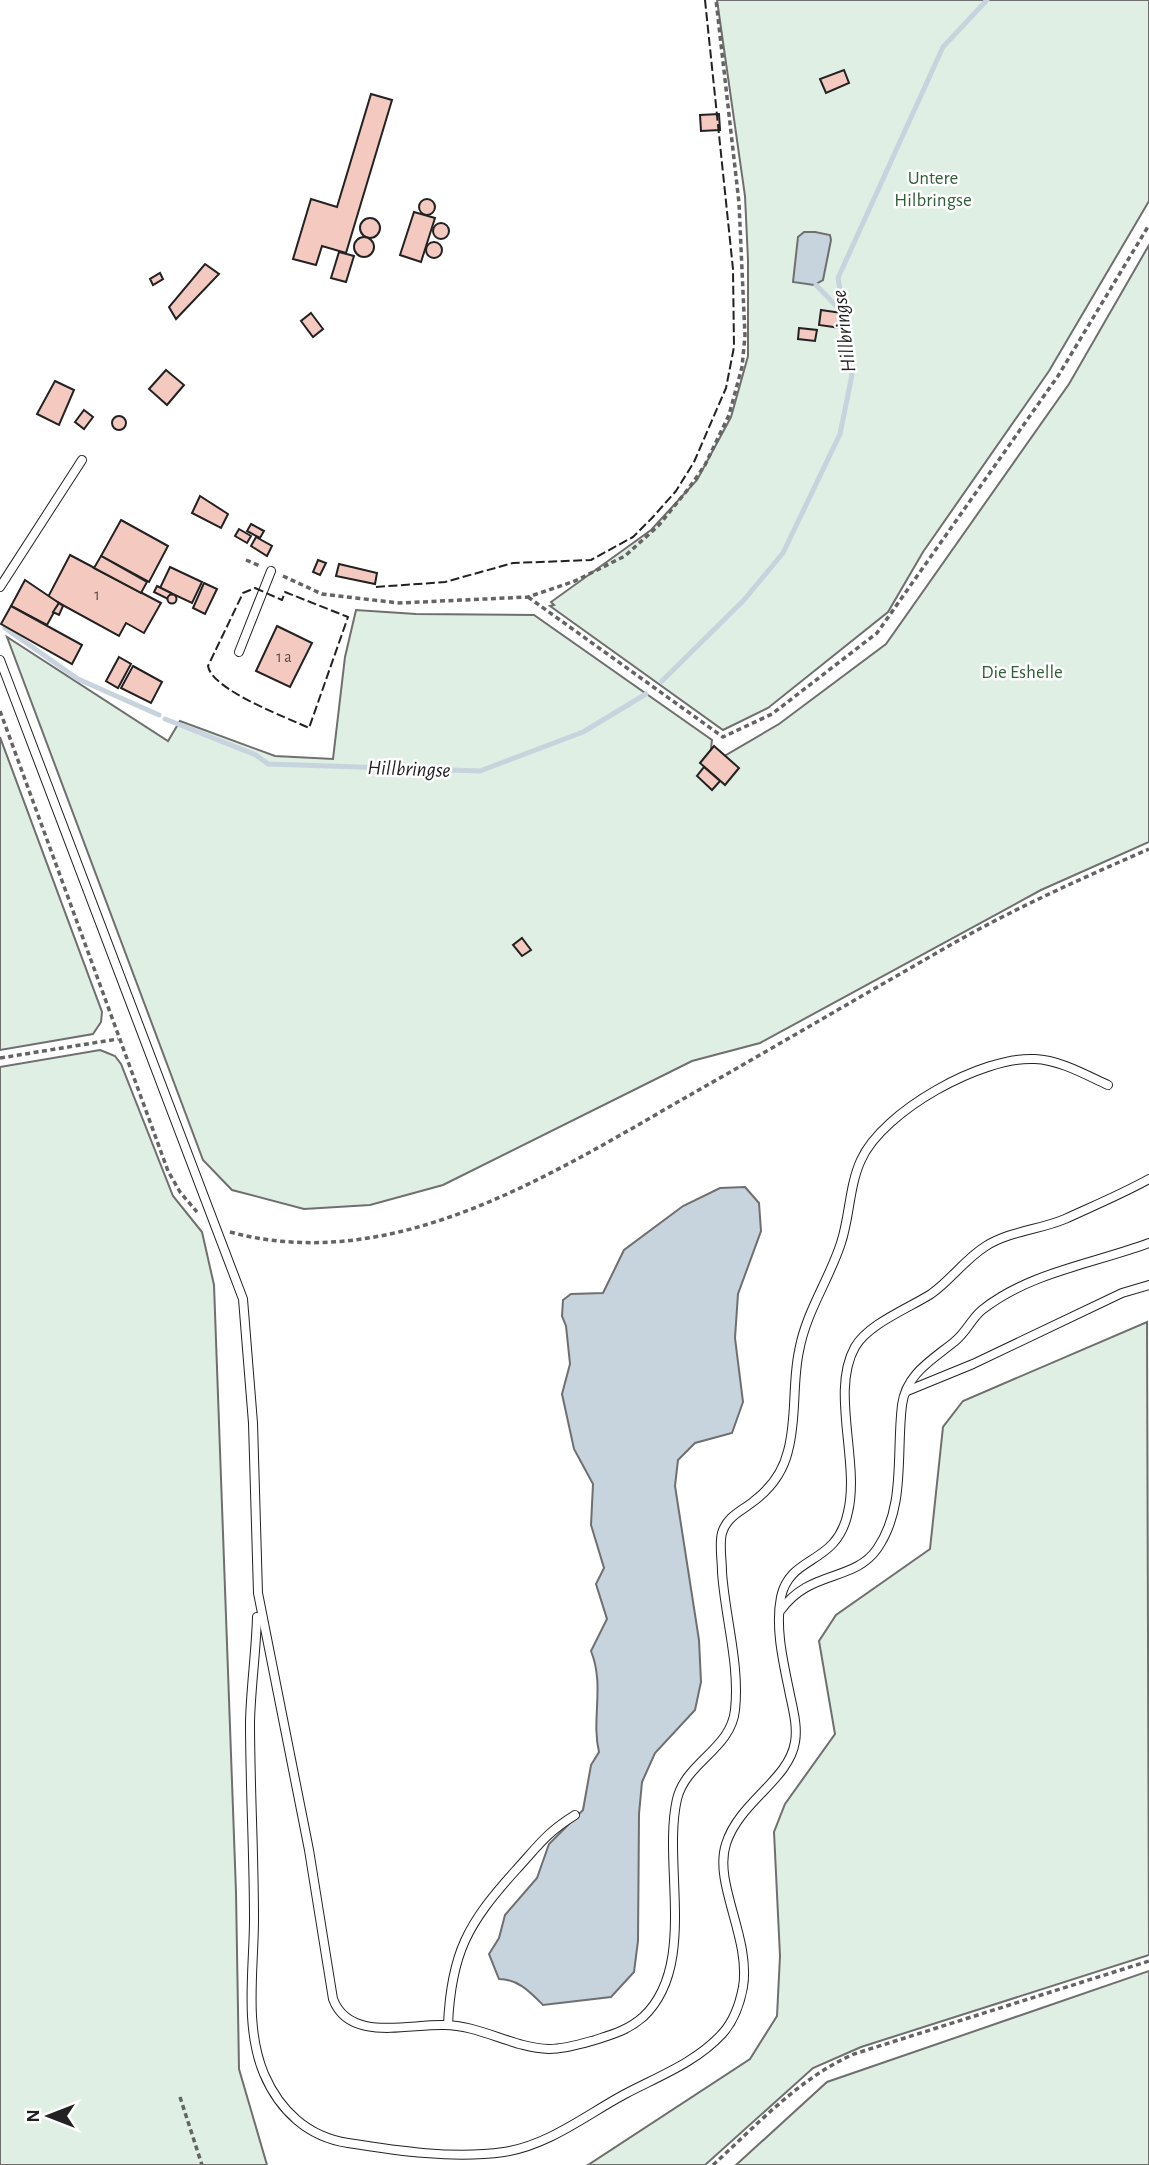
<svg xmlns="http://www.w3.org/2000/svg" width="1149" height="2165" viewBox="0 0 1149 2165" font-family="'Alegreya Sans',sans-serif">
<rect width="100%" height="100%" fill="#fff"/>
<g fill="#e0efe3" stroke="#6f6f6f" stroke-width="2">
<polygon points="717,0 1149,0 1149,201 1049,371 923,552 888,612 768,708 723,730 550,606 554,605 551,602 651,530 697,480 731,417 748,356 748,260 745,196"/>
<polygon points="1149,245 1149,842 1041,890 760,1043 692,1061 443,1185 370,1205 304,1209 232,1190 203,1160 7,637 168,741 180,721 275,756 333,759 345,657 356,610 416,614 534,615 712,740 709,765 779,724 886,644 1069,384"/>
<polygon points="0,737 102,1012 101,1022 93,1034 0,1050"/>
<polygon points="100,1050 115,1056 121,1064 173,1196 202,1232 214,1285 236,1892 239,2069 267,2165 0,2165 0,1067"/>
<polygon points="1147,1322 1149,1955 861,2047 813,2068 705,2165 588,2165 750,2059 777,2016 780,1956 774,1832 785,1804 835,1734 819,1641 836,1615 930,1549 943,1427 963,1401"/>
<polygon points="1149,1971 1149,2165 736,2165 827,2082"/>
</g>
<g fill="#c7d3dd" stroke="#6f6f6f" stroke-width="2">
<polygon points="815,232 830,235 831,240 823,280 814,285 793,282 798,237 804,232"/>
<path d="M 745,1187 L 759,1203 L 761,1231 L 738,1294 L 735,1338 L 743,1402 L 732,1433 L 695,1443 L 678,1460 L 675,1486 L 699,1640 L 701,1682 L 695,1710 L 655,1753 L 642,1782 L 639,1814 L 638,1941 L 634,1972 L 611,1997 L 543,2005 C 530,1992 518,1979 499,1979 L 489,1954 L 499,1938 L 505,1915 L 537,1878 L 549,1844 L 583,1810 L 591,1765 L 599,1752 C 591,1719 605,1686 591,1651 L 607,1619 L 596,1584 L 604,1568 L 591,1525 L 593,1484 L 574,1449 L 562,1394 L 570,1364 L 566,1326 L 562,1316 L 563,1300 L 571,1294 L 603,1293 L 624,1250 L 683,1206 L 720,1188 Z"/>
</g>
<g fill="none" stroke-linecap="round" stroke-linejoin="round">
<g stroke="#c7d3dd" stroke-width="5">
<polyline points="816,285 842,312"/>
<polyline points="5,628 78,679 159,715"/>
<polyline points="662,681 744,600 783,553 840,434 852,375 841,340 845,320 838,278 943,47 987,0"/>
<polyline points="165,719 256,755 268,764 480,771 583,732 646,694"/>
</g>
</g>
<g fill="#f3c9c0" stroke="#222" stroke-width="2">
<polygon points="844,70 849,83 826,93 820,79"/>
<polygon points="371,94 392,100 346,253 322,246 316,265 293,259 311,199 337,207"/>
<polygon points="719,114 720,130 701,131 700,115"/>
<circle cx="427" cy="207" r="8"/>
<polygon points="414,212 435,218 421,262 400,255"/>
<circle cx="370" cy="228" r="10"/>
<circle cx="441" cy="231" r="8"/>
<circle cx="364" cy="247" r="10"/>
<circle cx="434" cy="250" r="8"/>
<polygon points="339,252 354,256 346,282 331,278"/>
<polygon points="205,264 219,274 176,319 169,307"/>
<polygon points="160,273 163,279 153,285 150,279"/>
<polygon points="821,310 842,313 841,328 819,325"/>
<polygon points="311,313 323,329 313,337 301,321"/>
<polygon points="799,328 817,330 815,341 798,339"/>
<polygon points="166,370 184,385 167,405 149,389"/>
<polygon points="55,381 74,390 59,425 37,414"/>
<polygon points="84,410 93,417 84,429 75,422"/>
<circle cx="119" cy="423" r="7"/>
<polygon points="200,496 228,514 221,528 192,513"/>
<polygon points="121,520 168,546 149,582 101,556"/>
<polygon points="251,524 264,531 260,538 247,531"/>
<polygon points="239,529 251,536 247,543 235,536"/>
<polygon points="256,537 272,546 267,556 251,546"/>
<polygon points="70,555 161,603 144,633 126,623 119,636 48,597"/>
<polygon points="101,556 147,582 141,593 94,568"/>
<polygon points="318,560 326,563 320,575 313,572"/>
<polygon points="339,564 377,573 375,584 336,576"/>
<polygon points="170,567 202,582 192,603 160,588"/>
<polygon points="25,580 59,603 47,625 11,606"/>
<polygon points="204,583 217,589 205,614 193,608"/>
<polygon points="157,586 171,593 168,599 154,592"/>
<circle cx="172" cy="599" r="4.5"/>
<polygon points="59,603 63,606 59,615 53,612"/>
<polygon points="11,606 82,645 72,664 1,624"/>
<polygon points="277,626 312,643 290,687 256,671"/>
<polygon points="119,657 131,664 118,688 106,681"/>
<polygon points="133,666 162,682 151,703 121,688"/>
<polygon points="714,746 739,768 725,785 700,763"/>
<polygon points="704,767 720,781 712,790 697,776"/>
<polygon points="522,938 531,950 522,956 513,945"/>
</g>
<g fill="none" stroke-linecap="round" stroke-linejoin="round">
<defs>
<g id="lane">
<polyline points="0,587 82,460"/>
<polyline points="239,652 271,571"/>
<path d="M 0,660 L 243,1299 L 253,1423 L 258,1593 L 309,1850 L 333,1999 C 349,2042 407,2024 444,2025 C 480,2025 513,2048 549,2049 C 565,2049 581,2044 595,2040 C 614,2034 628,2030 643,2017 C 698,1966 662,1864 677,1799 C 686,1762 731,1749 735,1710 C 740,1665 725,1617 722,1572 C 722,1559 719,1545 722,1533 C 727,1516 742,1511 754,1501 C 771,1488 783,1472 788,1451 C 797,1418 792,1384 799,1351 C 806,1312 829,1280 841,1243 C 850,1216 849,1186 861,1160 C 883,1111 982,1056 1035,1059 C 1060,1060 1086,1075 1108,1085"/>
<polyline points="907,1391 973,1364 1122,1293 1149,1285"/>
<path d="M 781,1610 C 809,1570 854,1582 877,1549 C 906,1507 896,1454 902,1405 C 906,1374 932,1360 954,1342 C 966,1333 971,1319 982,1310 C 1030,1272 1093,1264 1149,1243"/>
<path d="M 257,1617 C 256,1652 251,1686 250,1721 C 250,1787 254,1853 254,1919 C 254,1969 244,2026 264,2074 C 280,2111 308,2137 348,2143 C 398,2151 453,2159 504,2152 C 549,2145 586,2115 625,2094 C 659,2076 695,2063 722,2034 C 733,2022 740,2003 743,1987 C 751,1938 713,1883 726,1844 C 739,1802 789,1780 795,1742 C 798,1725 792,1706 789,1690 C 783,1661 775,1627 781,1597 C 790,1554 837,1566 848,1512 C 860,1462 830,1391 855,1347 C 868,1324 909,1308 931,1294 C 951,1280 965,1259 986,1246 C 1010,1231 1039,1230 1065,1219 C 1093,1206 1122,1194 1149,1179"/>
<path d="M 448,2025 C 451,1953 468,1923 516,1870 C 538,1846 546,1833 575,1815"/>
</g>
</defs>
<use href="#lane" stroke="#222" stroke-width="10"/>
<g stroke="#646464" stroke-width="3.5" stroke-dasharray="5 3.5" stroke-linecap="butt">
<polyline points="246,560 260,566"/>
<polyline points="283,576 322,594 399,603 528,597 575,581 625,556 659,525 689,488 705,465 729,415 742,367 745,336 739,203 716,0"/>
<polyline points="528,597 723,737 772,714 877,633 1058,376 1149,225"/>
<polyline points="0,711 168,1171 180,1192 197,1212"/>
<polyline points="0,1058 118,1039"/>
<path d="M 230,1232 C 397,1277 558,1170 697,1091 C 783,1042 868,992 954,943 C 1017,907 1083,878 1149,849"/>
<polyline points="180,2097 202,2165"/>
<path d="M 713,2165 C 757,2125 799,2078 854,2054 L 1149,1961"/>
</g>
<use href="#lane" stroke="#fff" stroke-width="8"/>
<g stroke="#222" stroke-width="2" stroke-dasharray="9 3.5" stroke-linecap="butt">
<polyline points="376,587 445,582 513,563 591,560 633,537 652,518 676,491 694,462 726,388 734,347 733,269 705,0"/>
<path d="M 255,588 L 282,600 L 285,592 L 348,617 L 309,728 C 286,717 212,690 208,666 L 243,593 Z"/>
</g>
</g>
<g text-anchor="middle" dominant-baseline="central" stroke-width="5" stroke-linejoin="round" paint-order="stroke">
<g font-size="16" fill="#564c4a">
<text x="97" y="595">1</text>
<text x="284" y="657">1 a</text>
</g>
<g font-size="19" fill="#2f5e38" stroke="#fff">
<text x="933" y="178">Untere<tspan x="933" dy="22">Hilbringse</tspan></text>
<text x="1022" y="672">Die Eshelle</text>
</g>
<g font-size="21" font-style="italic" fill="#222" stroke="#fff">
<text transform="translate(844 331) rotate(-97)">Hillbringse</text>
<text transform="translate(409 769) rotate(2)">Hillbringse</text>
</g>
</g>
<g transform="translate(49 2116) rotate(270)" stroke="#ffffff" stroke-width="5" paint-order="stroke">
<path d="M0-5L12 26L0 18L-12 26Z" fill="#222222"/>
<text y="-10" font-size="19" font-weight="bold" text-anchor="middle" fill="#222222">N</text>
</g>
</svg>
